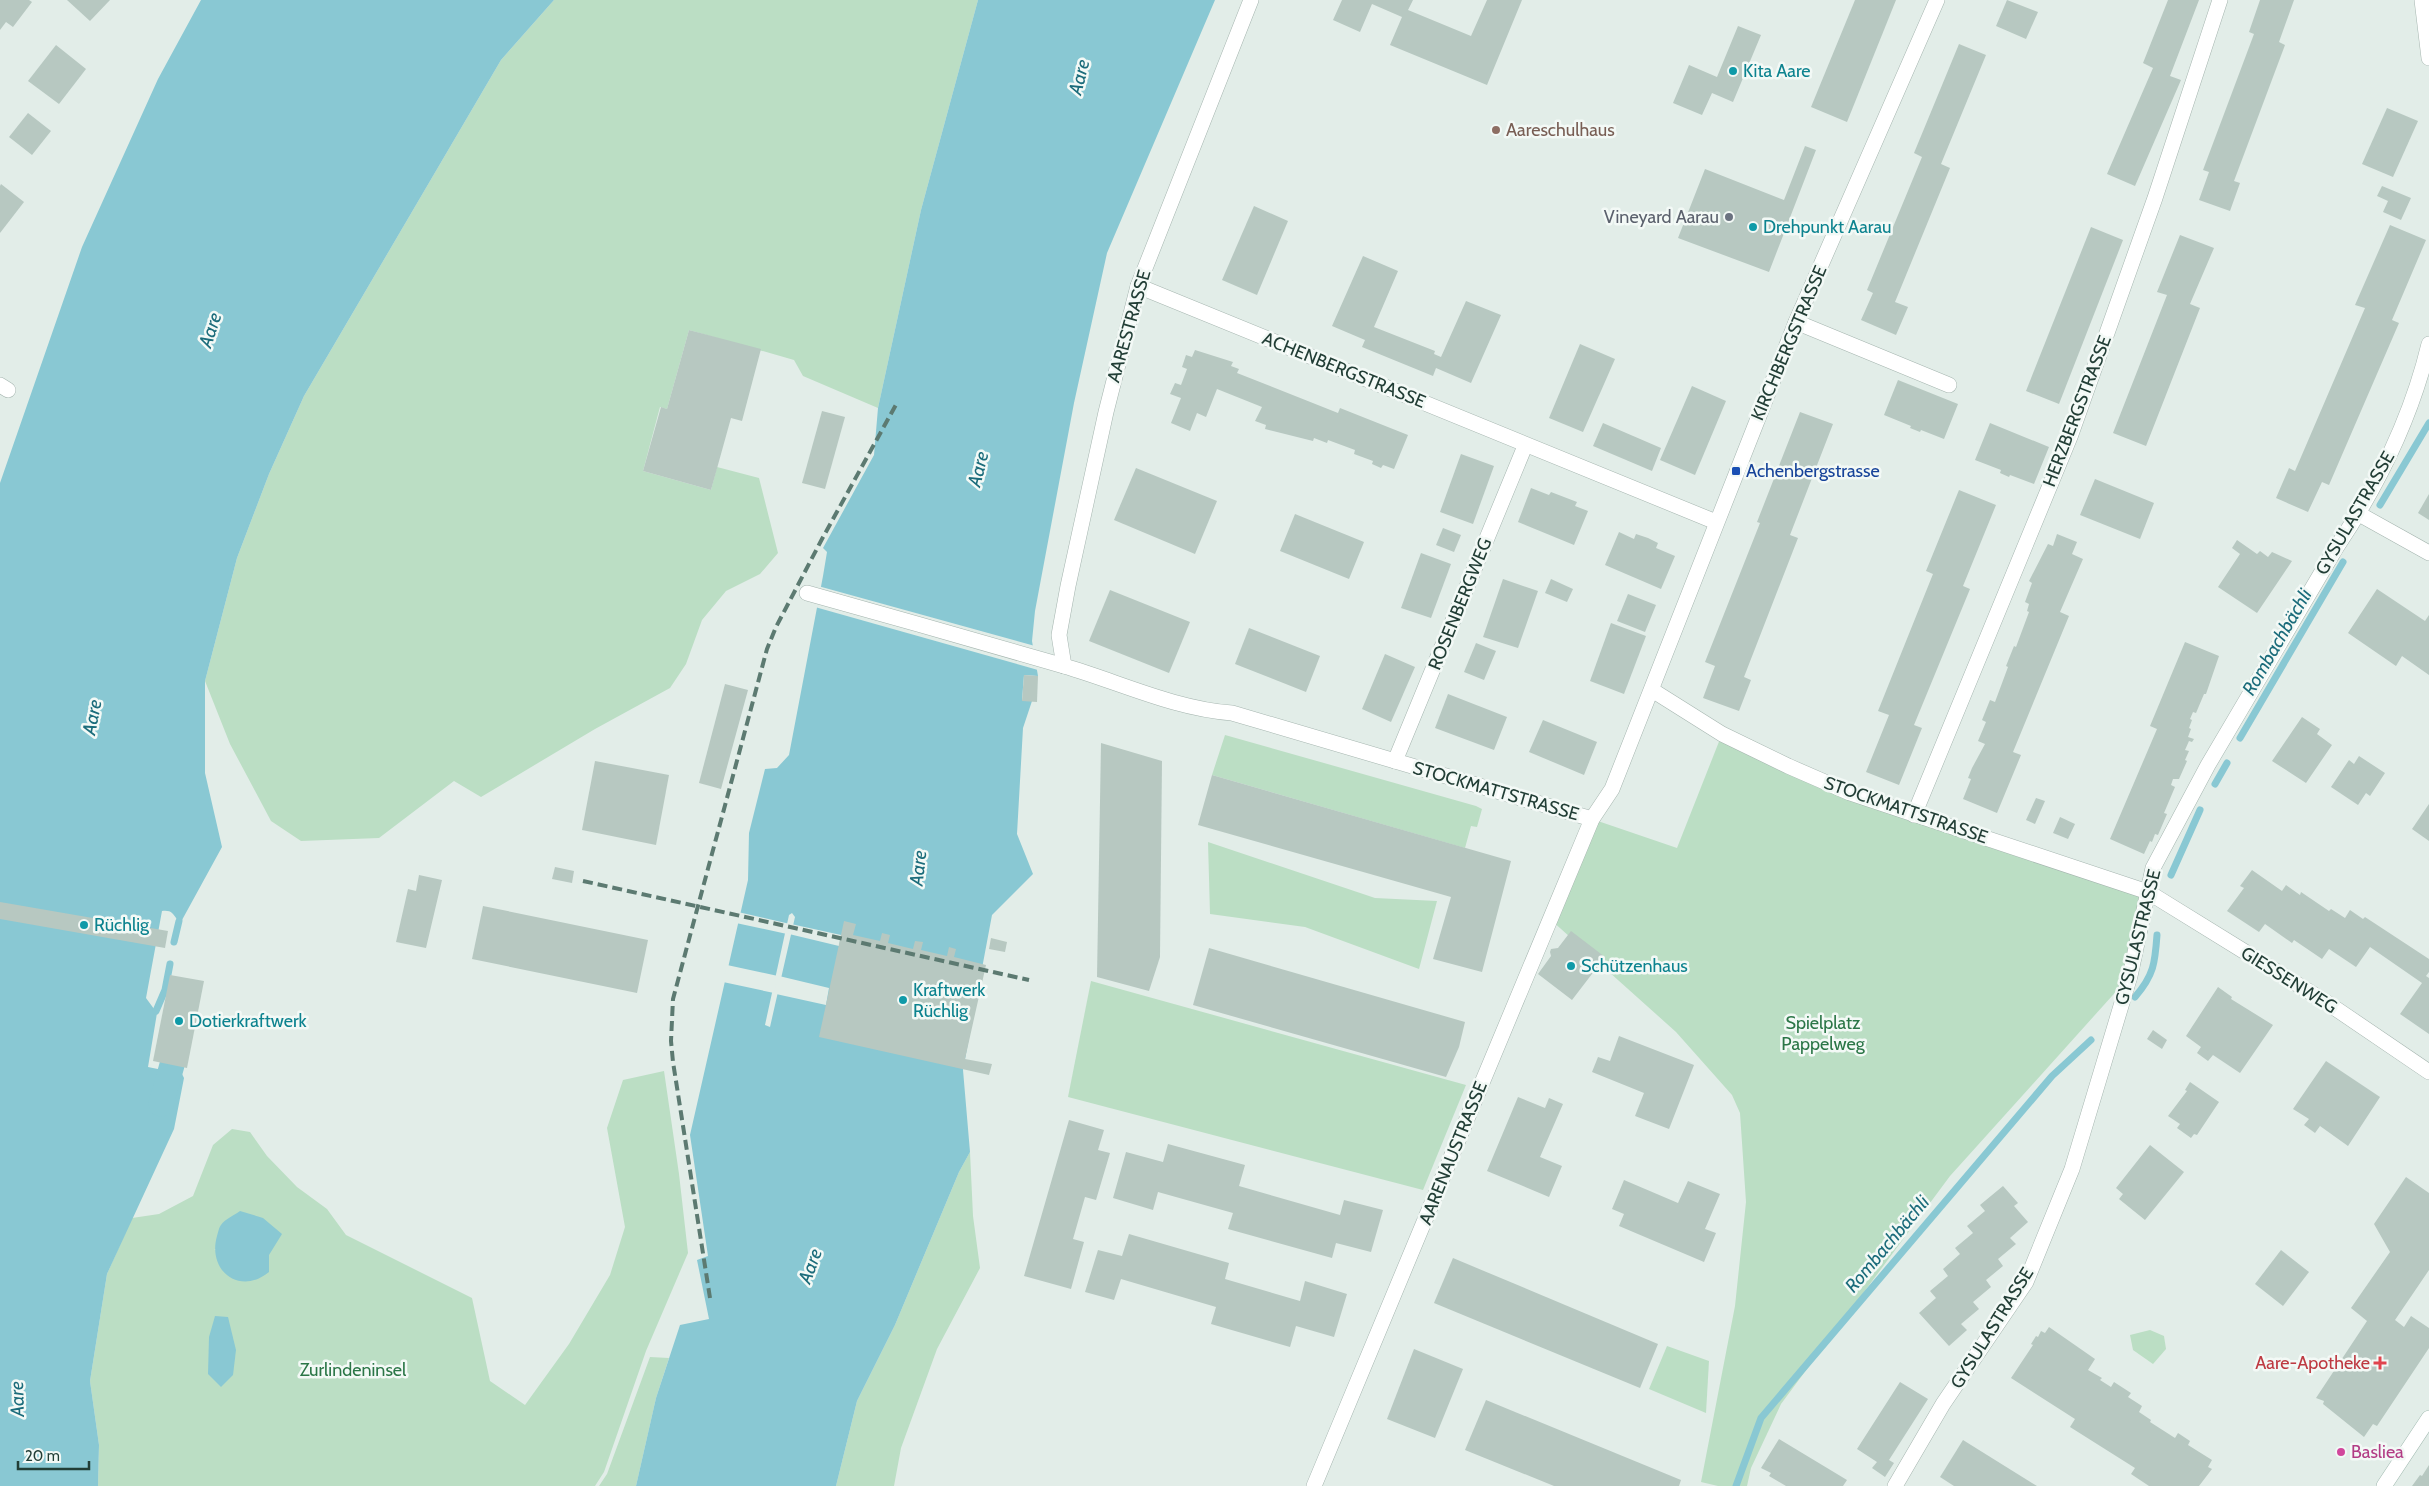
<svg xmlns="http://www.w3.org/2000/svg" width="2429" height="1486" viewBox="0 0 2429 1486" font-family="Cabin,sans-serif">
<rect width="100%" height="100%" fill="#e2ede8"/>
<g fill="#bbdec4" fill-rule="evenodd">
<polygon points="554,0 978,0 921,210 878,408 803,376 794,360 689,330 667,409 660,407 643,471 711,490 717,467 759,478 778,553 760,574 726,591 702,620 686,664 670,688 595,729 481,797 454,781 379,838 301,841 271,821 230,744 205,681 237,558 269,474 304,396 501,60"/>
<polygon points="1722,734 1788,766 2148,892 2130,976 1950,1176 1781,1404 1751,1468 1747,1486 1718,1486 1701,1482 1735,1306 1746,1202 1740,1113 1732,1095 1676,1032 1551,920 1592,819 1677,848"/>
<polygon points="1225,735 1476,806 1482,809 1477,827 1471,826 1465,848 1212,775"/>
<polygon points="1208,842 1375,898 1437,901 1419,969 1305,927 1210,914"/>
<polygon points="1091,981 1466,1085 1423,1190 1068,1097"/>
<path d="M 664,1071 L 679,1174 L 688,1253 L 646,1351 L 604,1472 L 595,1486 L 98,1486 L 99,1445 L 90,1381 L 107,1274 L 132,1218 L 159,1214 L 193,1196 L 213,1145 L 232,1129 L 250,1132 L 267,1156 L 297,1187 L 327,1209 L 346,1235 L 472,1298 L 490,1381 L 525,1405 L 569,1344 L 610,1275 L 625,1227 L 607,1128 L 623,1080 ZM 214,1249 L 269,1255 L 269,1272 Z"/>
<polygon points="970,1152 973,1216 980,1268 937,1349 901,1448 894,1486 836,1486 857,1401 895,1325 959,1172"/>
<polygon points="2150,1330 2164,1336 2166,1349 2153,1364 2133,1350 2130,1335"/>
<polygon points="1667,1346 1709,1361 1706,1413 1649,1389"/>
<polygon points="650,1357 669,1358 656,1398 636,1486 599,1486 607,1474"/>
</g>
<g fill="#89c8d3" fill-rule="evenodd">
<path d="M 201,0 L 554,0 L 501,60 L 304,396 L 269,474 L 237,558 L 205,681 L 205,773 L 222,847 L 182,920 L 178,921 C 173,913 171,910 162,911 L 146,998 L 157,1013 L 148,1067 L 182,1074 L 184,1078 L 174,1129 L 107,1274 L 90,1381 L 99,1445 L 98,1486 L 0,1486 L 0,483 L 82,247 L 158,79 Z"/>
<path d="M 978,0 L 1215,0 L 1107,253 L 1074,403 L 1035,611 L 1032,641 L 1038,676 L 1024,675 L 1022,700 L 1032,701 L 1023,728 L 1017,834 L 1033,874 L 992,915 L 963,1070 L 970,1152 L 959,1172 L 895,1325 L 857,1401 L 836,1486 L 636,1486 L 656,1398 L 680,1325 L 709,1319 L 697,1260 L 708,1256 L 690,1135 L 748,880 L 749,833 L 765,769 L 777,768 L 789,755 L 823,576 L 827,552 L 823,548 L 874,455 L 878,408 L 921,210 ZM 792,913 L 795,917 L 770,1027 L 765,1025 L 789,915 Z"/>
<path d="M 240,1211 L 263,1218 L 282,1234 L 269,1255 L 269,1272 C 240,1296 207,1271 217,1236 C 218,1233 219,1227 221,1225 C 225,1219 235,1215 240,1211 Z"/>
<polygon points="215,1316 228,1317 236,1350 233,1375 221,1387 208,1374 209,1337"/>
</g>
<g fill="#e2ede8">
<polygon points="818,586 1035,646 1038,670 815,607"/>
<polygon points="738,912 790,924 787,934 736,923"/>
<polygon points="791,924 841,935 839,946 789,934"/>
<polygon points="727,965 778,976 774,993 723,982"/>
<polygon points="779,976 829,988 826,1005 776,994"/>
</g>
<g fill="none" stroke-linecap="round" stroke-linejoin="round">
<g stroke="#89c8d3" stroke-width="7">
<polyline points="2380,505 2429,423"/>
<polyline points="2240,738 2343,562"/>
<polyline points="2215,784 2227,763"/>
<polyline points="2171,875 2200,810"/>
<polyline points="174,942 179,921"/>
<path d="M 2135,997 C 2154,975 2155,963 2157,935"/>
<polyline points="156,1011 165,990 170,964"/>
<polyline points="1736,1486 1761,1418 2052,1076 2091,1040"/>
</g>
<polyline stroke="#89c8d3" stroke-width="25" points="161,1104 172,1065"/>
</g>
<g fill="#b7c8c1">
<polygon points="0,0 29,0 32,2 13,27 6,22 0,30"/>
<polygon points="67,0 110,0 90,21"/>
<polygon points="1342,0 1413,0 1408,10 1471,36 1487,0 1522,0 1487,85 1390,45 1402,17 1372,4 1360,32 1333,20"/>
<polygon points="1855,0 1896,0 1847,122 1811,107"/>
<polygon points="2007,0 2038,12 2026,39 1996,26"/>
<polygon points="2168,0 2199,0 2170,76 2181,80 2135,186 2107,174 2153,68 2143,63"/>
<polygon points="2260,0 2294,0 2279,42 2285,45 2234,181 2240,183 2230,211 2199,200 2209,172 2203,170 2254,34 2249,32"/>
<polygon points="1738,26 1761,35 1733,102 1712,93 1702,115 1673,103 1689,65 1717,77"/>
<polygon points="1959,44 1986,55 1941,164 1950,168 1895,302 1908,307 1896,335 1861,320 1873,293 1867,290 1922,157 1914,153"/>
<polygon points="56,45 86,69 59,104 28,81"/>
<polygon points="2387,108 2418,121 2393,177 2362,164"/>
<polygon points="28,113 51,131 32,155 9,137"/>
<polygon points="1805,146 1816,150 1769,272 1678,238 1705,169 1784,200"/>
<polygon points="1,184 24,202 0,233 0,186"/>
<polygon points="2382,186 2411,198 2401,220 2383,212 2388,201 2377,196"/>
<polygon points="1254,206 1288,221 1257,295 1222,280"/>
<polygon points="2390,225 2426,240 2392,320 2399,323 2329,485 2322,482 2308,512 2276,498 2289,468 2295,471 2365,308 2355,305"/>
<polygon points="2091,227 2123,240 2059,404 2026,391"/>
<polygon points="2180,235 2214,248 2190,304 2200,308 2146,446 2113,433 2167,295 2157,292"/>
<polygon points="1363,256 1398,271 1374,327 1435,351 1434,354 1441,357 1466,301 1501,315 1471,383 1436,368 1433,376 1362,347 1365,340 1332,326"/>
<polygon points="689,330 761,349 742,421 731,418 711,490 643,471 661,407 667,409"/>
<polygon points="1580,344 1615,359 1583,432 1549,418"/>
<polygon points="1195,350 1233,362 1231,366 1239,369 1237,373 1338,413 1340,408 1408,435 1394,469 1383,465 1381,468 1372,464 1373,461 1354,454 1355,450 1328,440 1327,443 1314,438 1313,441 1265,429 1266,425 1255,421 1262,407 1217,389 1206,417 1197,413 1190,431 1171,423 1181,398 1170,394 1175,383 1181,385 1187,369 1182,367 1186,355 1192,357"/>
<polygon points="1898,380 1958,404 1944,439 1921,430 1920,432 1910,428 1911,426 1884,415"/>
<polygon points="1692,386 1726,401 1695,475 1660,460"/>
<polygon points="822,411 845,417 825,489 802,483"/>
<polygon points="1800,412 1833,424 1790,535 1798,538 1744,677 1751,680 1739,711 1703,698 1715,666 1705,662 1760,523 1757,522"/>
<polygon points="1603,423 1661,448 1652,471 1593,446"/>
<polygon points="1990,423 2049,447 2034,484 2010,475 2009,477 2000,473 2001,470 1975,460"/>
<polygon points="1461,454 1494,466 1473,524 1440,512"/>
<polygon points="1136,468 1217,501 1195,554 1114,520"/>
<polygon points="2095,479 2154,503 2140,539 2080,515"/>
<polygon points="1531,488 1549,495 1551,492 1577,502 1575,506 1588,511 1574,545 1518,522"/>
<polygon points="1959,490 1996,505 1963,586 1970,589 1914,725 1922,728 1899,785 1866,772 1889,715 1878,711 1933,574 1926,571"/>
<polygon points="2429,494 2429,520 2418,513"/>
<polygon points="1295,514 1364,542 1349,579 1280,551"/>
<polygon points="1443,528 1461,535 1454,552 1436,545"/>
<polygon points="1619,532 1634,539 1636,534 1648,538 1658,543 1656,548 1675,556 1661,589 1605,565"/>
<polygon points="2057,534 2077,542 2072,554 2083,559 2060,612 2069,616 2013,752 2021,755 1997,813 1963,799 1971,779 1968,778 1972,768 1985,744 1978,741 1986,722 1982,720 1990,700 1995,702 2008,667 2006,666 2014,646 2016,647 2029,612 2027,611 2029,604 2025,602 2032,583 2029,581 2048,544 2053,546"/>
<polygon points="2237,540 2257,554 2260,551 2268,557 2272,552 2292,561 2257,613 2218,587 2240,554 2232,548"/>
<polygon points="1421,553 1451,564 1431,618 1401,608"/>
<polygon points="1503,579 1538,591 1518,648 1483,637"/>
<polygon points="1551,579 1573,589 1567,602 1545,593"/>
<polygon points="2377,589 2425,621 2429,615 2429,675 2402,656 2396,666 2348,633"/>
<polygon points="1110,590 1190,622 1169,673 1089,641"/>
<polygon points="1628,594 1656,605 1645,632 1617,621"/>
<polygon points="1611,623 1646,636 1624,694 1590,681"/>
<polygon points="1249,628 1320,656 1306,692 1235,664"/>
<polygon points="2185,642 2219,656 2206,694 2204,694 2196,713 2193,712 2190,719 2192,720 2189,728 2191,729 2188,737 2194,739 2192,742 2189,741 2185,750 2189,751 2185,760 2187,761 2179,779 2173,779 2171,785 2175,787 2164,813 2167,814 2158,835 2155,834 2152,842 2150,841 2144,854 2110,839 2157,729 2150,726"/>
<polygon points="1476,643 1496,651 1484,680 1464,672"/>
<polygon points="1385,654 1415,667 1391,722 1362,709"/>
<polygon points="1024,675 1038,676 1037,702 1022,701"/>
<polygon points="725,684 748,690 721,789 699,783"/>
<polygon points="1448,694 1507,717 1494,750 1435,728"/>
<polygon points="2302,717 2320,729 2317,734 2332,745 2306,783 2272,761"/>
<polygon points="1543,720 1597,742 1584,775 1529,752"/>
<polygon points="1101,743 1162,761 1160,957 1149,991 1097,977"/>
<polygon points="2359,756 2385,773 2370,796 2366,793 2358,805 2331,787 2349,760 2354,764"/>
<polygon points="595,761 669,775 656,845 582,830"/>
<polygon points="1212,775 1511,861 1482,972 1433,959 1451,897 1198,825"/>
<polygon points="2036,798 2045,801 2035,824 2026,820"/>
<polygon points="2429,804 2429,841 2412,829"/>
<polygon points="2060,817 2075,824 2068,839 2053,833"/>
<polygon points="555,867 574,871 572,883 552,879"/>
<polygon points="2252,870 2282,891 2286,885 2300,895 2301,892 2329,911 2331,909 2345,918 2350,910 2363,919 2365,917 2429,959 2429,972 2426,976 2429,978 2429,1034 2400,1014 2422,983 2370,947 2356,967 2329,949 2322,959 2294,940 2292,943 2265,924 2259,932 2227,911 2244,888 2240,886"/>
<polygon points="419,875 442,880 426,948 396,942 408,889 416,891"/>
<polygon points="0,902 168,931 165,948 0,919"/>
<polygon points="483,906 648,940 637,993 472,959"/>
<polygon points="844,921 856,924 853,935 880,941 882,933 890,935 888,943 913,949 915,941 923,942 921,950 947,956 949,947 956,949 954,957 986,965 965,1059 992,1064 989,1075 819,1037"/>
<polygon points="1571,931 1605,957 1572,1000 1538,974 1551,956 1550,952 1551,949 1558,948"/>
<polygon points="991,938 1007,942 1005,952 989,949"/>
<polygon points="1209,948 1465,1022 1459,1047 1446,1077 1193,1005"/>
<polygon points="170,975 204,981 187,1068 153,1061"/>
<polygon points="2218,987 2232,997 2231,999 2273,1025 2240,1073 2213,1055 2208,1061 2197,1053 2201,1047 2186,1036"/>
<polygon points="2153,1030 2167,1040 2162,1049 2147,1039"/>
<polygon points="1619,1036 1694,1065 1669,1129 1635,1116 1644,1093 1592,1072 1598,1057 1610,1061"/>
<polygon points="2326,1061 2380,1097 2348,1146 2320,1126 2315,1133 2304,1125 2309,1119 2293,1109"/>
<polygon points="2190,1082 2219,1102 2197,1135 2194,1134 2191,1138 2177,1128 2180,1124 2168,1116 2187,1091 2185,1090"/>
<polygon points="1518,1097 1545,1108 1549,1098 1563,1104 1540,1157 1562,1166 1549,1197 1487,1171"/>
<polygon points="1069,1120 1104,1130 1098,1150 1110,1153 1096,1200 1085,1197 1073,1239 1084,1242 1071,1289 1024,1276"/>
<polygon points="1168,1144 1245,1165 1239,1186 1340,1215 1344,1200 1383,1210 1371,1252 1336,1243 1332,1258 1228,1229 1233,1213 1158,1192 1153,1210 1113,1198 1126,1152 1163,1162"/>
<polygon points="2150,1145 2184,1172 2145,1220 2119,1199 2123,1194 2116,1188"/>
<polygon points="2406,1177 2429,1193 2429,1270 2395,1320 2404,1327 2411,1316 2429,1328 2429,1348 2377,1426 2373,1424 2364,1437 2323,1404 2324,1401 2316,1398 2367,1321 2351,1308 2390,1252 2374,1224"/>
<polygon points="1624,1180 1678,1203 1688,1181 1720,1194 1705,1229 1716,1233 1704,1262 1619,1226 1624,1214 1612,1209"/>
<polygon points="2003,1186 2018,1203 2014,1206 2028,1222 2010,1238 2016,1244 1998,1259 2003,1266 1986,1280 1991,1287 1973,1302 1979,1309 1961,1324 1967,1330 1949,1346 1919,1313 1936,1298 1930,1291 1948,1276 1943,1269 1960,1254 1955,1248 1973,1233 1967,1226 1985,1211 1980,1205"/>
<polygon points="1129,1234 1229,1263 1225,1279 1300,1301 1305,1281 1347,1294 1334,1337 1296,1326 1290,1347 1211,1324 1216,1307 1121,1279 1114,1300 1085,1292 1098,1250 1122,1256"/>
<polygon points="2281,1250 2309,1272 2283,1306 2255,1284"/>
<polygon points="1453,1258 1658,1344 1640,1388 1434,1303"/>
<polygon points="2049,1327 2095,1359 2088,1370 2102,1378 2100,1380 2111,1387 2114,1382 2131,1393 2128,1397 2142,1406 2139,1412 2151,1420 2150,1422 2175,1438 2178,1433 2190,1441 2188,1445 2212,1460 2208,1467 2212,1469 2199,1486 2149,1486 2131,1474 2135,1468 2070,1427 2075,1419 2011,1378 2033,1345 2031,1344 2036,1336 2038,1337 2041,1331 2045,1333"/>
<polygon points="1414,1349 1463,1369 1435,1438 1387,1419"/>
<polygon points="1900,1382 1928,1399 1889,1460 1894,1463 1885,1477 1872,1468 1877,1462 1857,1449"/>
<polygon points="1486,1400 1681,1480 1679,1486 1554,1486 1465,1450"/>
<polygon points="1779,1439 1847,1480 1843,1486 1786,1486 1769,1476 1771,1473 1761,1468"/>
<polygon points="1963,1440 2037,1486 1954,1486 1940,1477"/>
<polygon points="2429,1465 2429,1486 2412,1486 2420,1475 2422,1476"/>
</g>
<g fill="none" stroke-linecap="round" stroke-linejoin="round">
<defs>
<g id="minor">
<polyline points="2422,0 2429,58"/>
<polyline points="1138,286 1716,522"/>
<polyline points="1796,322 1949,385"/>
<polyline points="0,385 8,390"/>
<polyline points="2359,514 2429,553"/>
<path d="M 807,593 C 893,617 978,641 1064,666 C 1119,682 1175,709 1232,713 L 1592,819"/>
<polyline points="1064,666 1059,635 1068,586 1106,412 1138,286 1251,0"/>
<polyline points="1652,690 1722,734 1788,766 1850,793 2148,892 2326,1002 2429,1072"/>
<polyline points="1395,761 1525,446"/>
<polyline points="1914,815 2070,437 2155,198 2220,0"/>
<polyline points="1314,1486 1592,819 1612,789 1796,322 1937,0"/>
<path d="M 1895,1486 L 1943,1404 L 2026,1282 L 2072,1169 L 2130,976 L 2153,868 L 2208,765 L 2336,548 C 2379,484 2411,419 2429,344"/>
</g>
<polyline id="secondary" points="2384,1486 2429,1418"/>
</defs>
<use href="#minor" stroke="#a5b5af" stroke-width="16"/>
<use href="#secondary" stroke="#a0b9b0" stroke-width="16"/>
<use href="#minor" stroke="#fff" stroke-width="15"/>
<use href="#secondary" stroke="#fff" stroke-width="15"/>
<g stroke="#5c7a71" stroke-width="4" stroke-dasharray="10 5" stroke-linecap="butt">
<polyline points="583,881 1029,980"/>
<polyline points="710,1298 673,1062 671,1041 673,999 767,649 776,627 822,539 898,401"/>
</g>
</g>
<g fill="#0f9aa8" stroke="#f3f9f6" stroke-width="2">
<circle cx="1733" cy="71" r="5"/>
<circle cx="1753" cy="227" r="5"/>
<circle cx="84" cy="925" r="5"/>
<circle cx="1571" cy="966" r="5"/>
<circle cx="903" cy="1000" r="5"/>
<circle cx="179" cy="1021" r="5"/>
</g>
<circle fill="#8d6e63" stroke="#f3f9f6" stroke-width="2" cx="1496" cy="130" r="5"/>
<circle fill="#6b7280" stroke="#f3f9f6" stroke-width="2" cx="1729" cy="217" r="5"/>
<rect fill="#1a4fb4" stroke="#f3f9f6" stroke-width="2" x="1731" y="466" width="10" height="10" rx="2.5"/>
<path fill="#e0444e" stroke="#f3f9f6" stroke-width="2" d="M2377.5 1355.5h5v5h5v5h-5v5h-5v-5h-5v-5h5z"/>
<circle fill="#d1479c" stroke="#f3f9f6" stroke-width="2" cx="2341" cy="1452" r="5"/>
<g text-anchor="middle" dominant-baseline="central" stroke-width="5" stroke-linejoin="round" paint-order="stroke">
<g font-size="18" fill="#0d838f" stroke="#f3f9f6" text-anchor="start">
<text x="1743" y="71">Kita Aare</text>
<text x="1763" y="227">Drehpunkt Aarau</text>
<text x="94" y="925">Rüchlig</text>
<text x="1581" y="966">Schützenhaus</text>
<text x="913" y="990">Kraftwerk<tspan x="913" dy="21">Rüchlig</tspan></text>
<text x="189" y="1021">Dotierkraftwerk</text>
</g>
<g font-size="18" fill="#785e54" stroke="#f3f9f6" text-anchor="start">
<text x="1506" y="130">Aareschulhaus</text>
</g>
<g font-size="18" fill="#5b616d" stroke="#f3f9f6" text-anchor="end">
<text x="1719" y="217">Vineyard Aarau</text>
</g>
<g font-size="18" fill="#223e36" stroke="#f3f9f6">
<text transform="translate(1129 326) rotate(-74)">AARESTRASSE</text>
<text transform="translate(1789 343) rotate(-67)">KIRCHBERGSTRASSE</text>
<text transform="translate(1344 370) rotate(22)">ACHENBERGSTRASSE</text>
<text transform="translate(2077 411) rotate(-69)">HERZBERGSTRASSE</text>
<text transform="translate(2355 513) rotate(-60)">GYSULASTRASSE</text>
<text transform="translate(1460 604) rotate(-68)">ROSENBERGWEG</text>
<text transform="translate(1496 791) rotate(16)">STOCKMATTSTRASSE</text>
<text transform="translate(1906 810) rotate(19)">STOCKMATTSTRASSE</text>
<text transform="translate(2138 937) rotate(-76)">GYSULASTRASSE</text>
<text transform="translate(2289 980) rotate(32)">GIESSENWEG</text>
<text transform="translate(1453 1153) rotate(-68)">AARENAUSTRASSE</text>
<text transform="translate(1992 1328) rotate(-58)">GYSULASTRASSE</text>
</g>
<g font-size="18" fill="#164399" stroke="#f3f9f6" text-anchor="start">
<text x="1746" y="471">Achenbergstrasse</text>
</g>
<g font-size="18" fill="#2b7647" stroke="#f3f9f6">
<text x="1823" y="1023">Spielplatz<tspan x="1823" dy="21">Pappelweg</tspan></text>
<text x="353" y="1370">Zurlindeninsel</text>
</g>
<g font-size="18" fill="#be3a42" stroke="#f3f9f6" text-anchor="end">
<text x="2370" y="1363">Aare-Apotheke</text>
</g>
<g font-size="18" fill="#b23c85" stroke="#f3f9f6" text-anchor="start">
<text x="2351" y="1452">Basliea</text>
</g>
<g font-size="19" font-style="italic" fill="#1b6c7b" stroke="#f3f9f6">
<text transform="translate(1079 77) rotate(-76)">Aare</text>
<text transform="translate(210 330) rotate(-72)">Aare</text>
<text transform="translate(978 469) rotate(-76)">Aare</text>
<text transform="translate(2277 642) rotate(-60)">Rombachbächli</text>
<text transform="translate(92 717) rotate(-79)">Aare</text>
<text transform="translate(918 868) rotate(-84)">Aare</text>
<text transform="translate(1887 1244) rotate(-50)">Rombachbächli</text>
<text transform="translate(810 1266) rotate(-70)">Aare</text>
<text transform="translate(17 1399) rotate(-92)">Aare</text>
</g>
</g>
<path d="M18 1461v8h71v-8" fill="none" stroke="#223e36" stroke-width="2.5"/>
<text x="25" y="1461" font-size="15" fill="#223e36" stroke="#f3f9f6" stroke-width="4" paint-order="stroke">20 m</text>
</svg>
